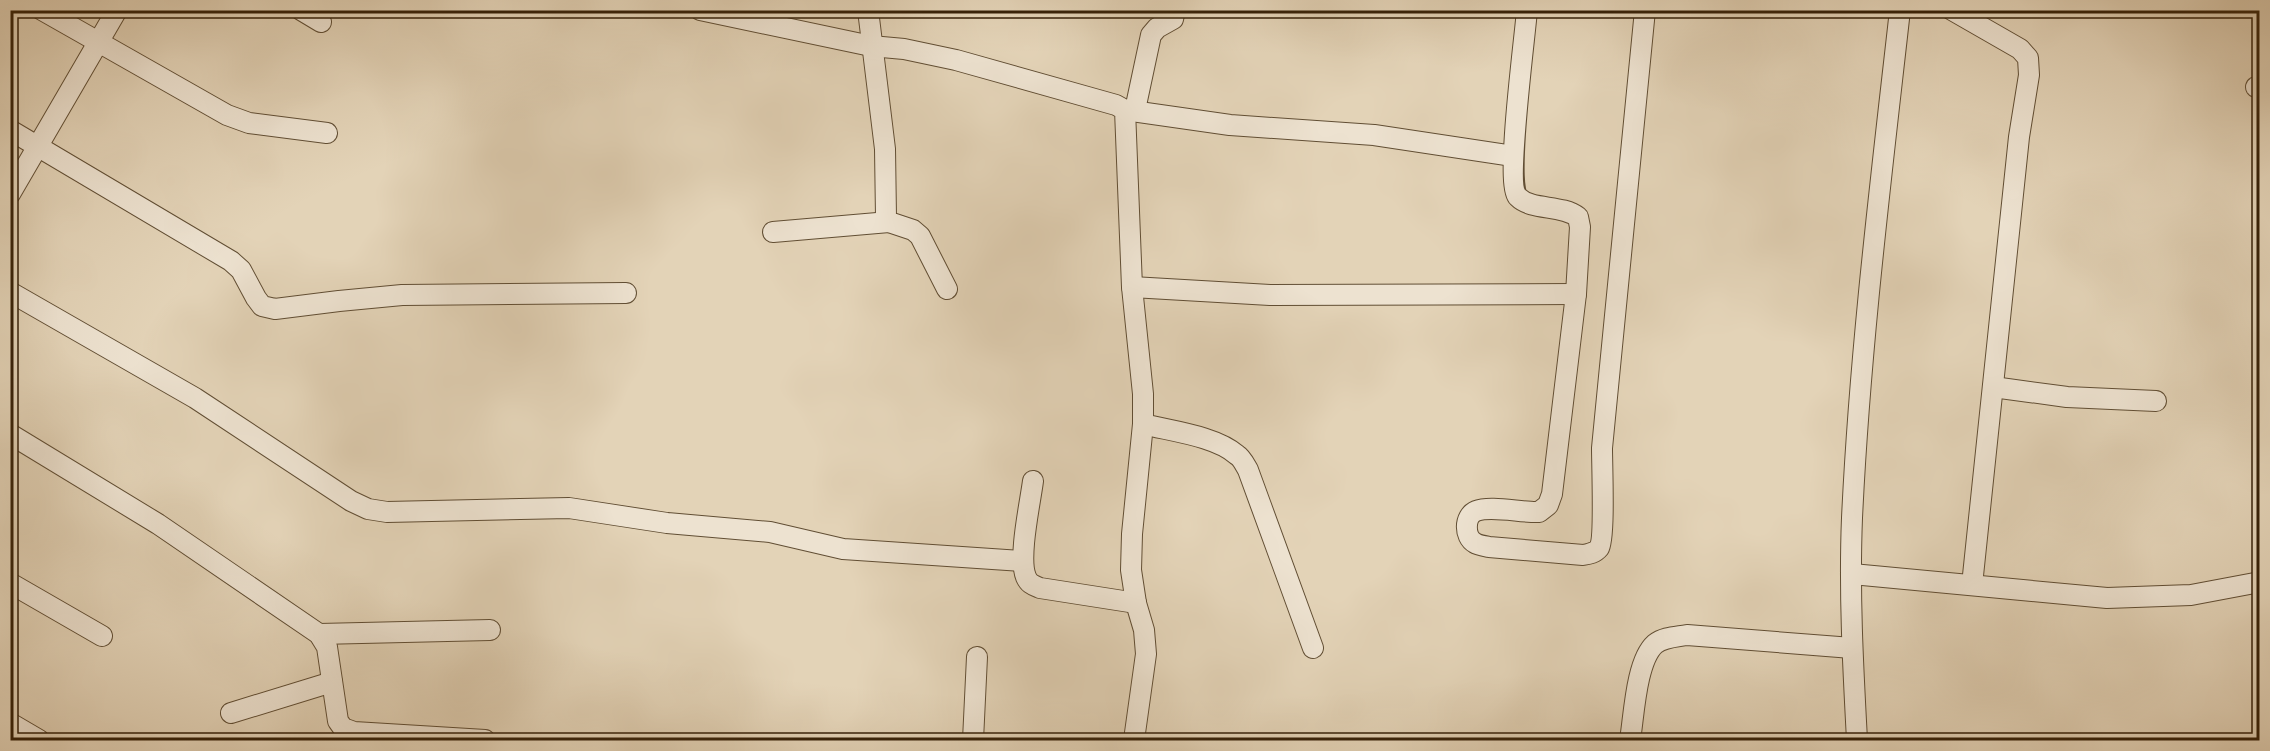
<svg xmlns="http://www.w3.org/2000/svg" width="2270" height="751" viewBox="0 0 2270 751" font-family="'IM FELL French Canon',serif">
<rect width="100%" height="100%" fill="#e3d3b7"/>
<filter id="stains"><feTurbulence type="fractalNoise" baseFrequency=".00333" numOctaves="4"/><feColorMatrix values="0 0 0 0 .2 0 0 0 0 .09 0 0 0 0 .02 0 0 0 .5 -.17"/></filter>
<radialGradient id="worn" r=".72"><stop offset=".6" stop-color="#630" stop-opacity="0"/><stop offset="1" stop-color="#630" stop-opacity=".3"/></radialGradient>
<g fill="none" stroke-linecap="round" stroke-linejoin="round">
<defs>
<g id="minor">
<polyline points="42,10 227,115 249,123 327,133"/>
<polyline points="301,10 321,22"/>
<polyline points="700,10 871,46 904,49 956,60 1116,105 1125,110 1132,287 1143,394 1143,424 1132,534 1131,570 1136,603 1144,630 1146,654 1134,740"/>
<polyline points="868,10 885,149 886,217 889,222 913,230 920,236 947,289"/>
<path d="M 1527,10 C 1525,37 1505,185 1518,197 C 1532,211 1561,204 1578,217 L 1580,227 L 1576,294 L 1552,494 L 1548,505 L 1539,512 C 1522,513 1491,505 1476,511 C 1464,516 1464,537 1475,543 C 1478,545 1484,546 1489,547 L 1583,555 C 1589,554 1595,553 1599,548 C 1605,539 1602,465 1602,448 L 1645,10"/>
<polyline points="1952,10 2020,49 2028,58 2029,75 2019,137 1972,585"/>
<polyline points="2256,87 2260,88"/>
<polyline points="1125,110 1230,125 1374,135 1513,156"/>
<polyline points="1135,110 1151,35 1157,28 1173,19 1175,10"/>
<polyline points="10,130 231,261 241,270 256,298 262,306 275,309 339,301 402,295 626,293"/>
<polyline points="10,194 117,10"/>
<polyline points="773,232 889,222"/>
<polyline points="1132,287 1270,295 1576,294"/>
<polyline points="10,292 195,398 351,501 368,509 387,512 569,508 667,523 770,532 843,549 1023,561"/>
<polyline points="1993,387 2067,397 2156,401"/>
<path d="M 1143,424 C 1170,431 1216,436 1237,455 C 1242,458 1245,465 1248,470 L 1313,648"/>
<polyline points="10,434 158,524 319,634 327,647 338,721 343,728 354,732 485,740"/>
<path d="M 1033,481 C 1030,504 1018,558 1026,577 C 1029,584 1033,585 1040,588 L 1136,603"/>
<polyline points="1852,574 2107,598 2191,595 2260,582"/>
<polyline points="10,583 102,636"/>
<polyline points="319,634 490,630"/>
<polyline points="231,713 332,682"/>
<polyline points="10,723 39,740"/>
<polyline points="973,740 977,657"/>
<path d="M 1630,740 C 1634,716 1636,661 1655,644 C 1664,637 1676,637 1687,635 L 1852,648"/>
<path d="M 1857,740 C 1853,666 1849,592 1852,518 C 1860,348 1881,179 1900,10"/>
</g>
</defs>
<use href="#minor" stroke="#614e34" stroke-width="22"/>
<use href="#minor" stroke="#ede2d0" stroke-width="20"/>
</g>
<rect width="2270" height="751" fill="none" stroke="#e3d3b7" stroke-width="36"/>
<rect x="12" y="12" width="2246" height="727" fill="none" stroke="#362108" stroke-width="3"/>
<rect x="18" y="18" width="2234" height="715" fill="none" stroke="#362108" stroke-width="1.5"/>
<rect width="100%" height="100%" filter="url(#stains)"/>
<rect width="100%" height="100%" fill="url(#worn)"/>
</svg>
